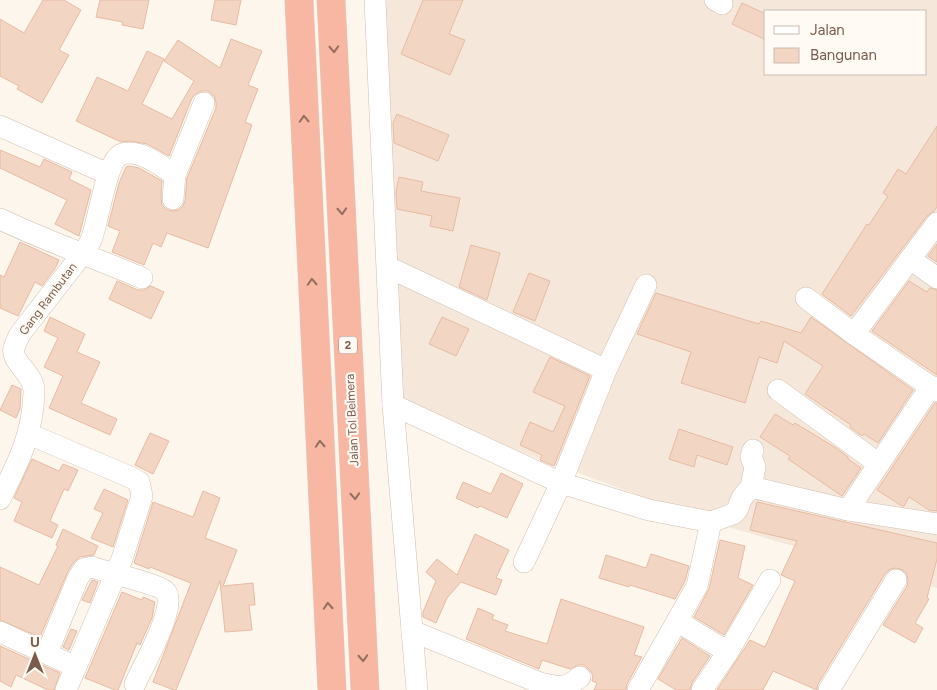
<svg xmlns="http://www.w3.org/2000/svg" width="937" height="690" viewBox="0 0 937 690" font-family="Figtree,sans-serif">
<rect width="100%" height="100%" fill="#fdf6ec"/>
<path fill="#f5e8da" fill-rule="evenodd" d="M 365,0 L 937,0 L 937,588 L 711,522 L 393,405 ZM 766,11 L 926,11 L 926,74 L 766,74 Z"/>
<g fill="#f3d5c3" stroke="#e6bba3">
<polygon points="43,0 64,0 81,10 59,50 69,55 42,103 17,89 19,86 0,76 0,19 24,33"/>
<polygon points="100,0 149,0 143,29 122,25 123,22 96,17"/>
<polygon points="215,0 241,0 236,25 211,20"/>
<polygon points="423,0 463,0 449,34 465,40 450,75 401,54"/>
<polygon points="742,3 766,14 766,40 732,24"/>
<polygon points="231,39 262,51 248,85 258,89 245,122 252,125 208,248 167,233 161,247 153,243 144,265 112,252 120,231 108,226 119,183 126,167 129,166 139,168 162,181 161,198 162,205 166,209 171,211 179,210 183,206 185,201 187,178 216,108 216,102 214,96 208,91 202,91 196,94 192,98 169,156 147,144 131,141 121,142 76,121 97,77 128,91 147,51 164,59 142,104 172,119 194,81 164,61 178,40 220,68"/>
<polygon points="397,114 449,135 438,161 394,143 393,123"/>
<polygon points="937,126 937,207 934,211 927,216 851,316 822,294 867,224 869,225 888,196 883,193 898,169 906,174"/>
<polygon points="0,150 40,167 44,159 72,172 69,179 91,190 79,236 55,224 67,200 0,168"/>
<polygon points="399,177 423,182 421,191 460,198 453,231 430,226 432,216 397,209 396,192"/>
<polygon points="20,242 59,260 56,267 42,286 35,282 18,316 0,308 0,275 4,277"/>
<polygon points="937,244 937,262 928,256"/>
<polygon points="471,245 500,253 487,300 459,287"/>
<polygon points="529,273 550,281 535,321 513,312"/>
<polygon points="117,281 138,290 144,290 151,286 164,292 151,319 109,299"/>
<polygon points="909,281 927,292 930,288 937,290 937,375 872,331"/>
<polygon points="656,293 759,324 761,321 801,333 811,317 913,390 878,443 864,434 862,436 850,427 851,425 805,394 823,366 784,341 777,363 759,357 745,403 681,383 691,352 637,334"/>
<polygon points="50,317 85,334 77,352 100,362 81,403 117,419 110,435 49,408 63,376 44,367 58,338 44,331"/>
<polygon points="442,317 469,329 456,356 429,344"/>
<polygon points="550,357 590,376 554,466 540,460 542,455 520,445 530,422 553,432 565,406 533,392"/>
<polygon points="12,385 21,389 20,409 16,418 0,410"/>
<polygon points="935,403 937,403 937,511 929,510 909,497 904,506 902,506 877,490"/>
<polygon points="775,414 793,425 795,423 836,448 848,457 848,459 861,468 842,496 788,459 790,456 760,437"/>
<polygon points="679,429 733,447 727,465 697,455 694,467 669,459"/>
<polygon points="150,433 169,441 153,474 135,465"/>
<polygon points="32,459 59,471 63,464 78,470 68,491 64,489 50,521 58,525 52,538 14,521 22,502 14,498"/>
<polygon points="501,473 523,484 507,518 480,506 478,508 456,498 463,482 491,494"/>
<polygon points="104,489 128,500 113,547 91,538 103,513 94,509"/>
<polygon points="203,491 220,498 205,538 237,550 223,586 253,583 255,605 249,605 252,630 225,632 220,581 176,690 174,690 153,682 191,583 150,567 149,569 134,563 153,502 193,517"/>
<polygon points="757,502 937,543 937,559 927,598 929,599 915,623 923,628 915,643 883,625 907,586 908,581 907,574 903,570 896,568 890,569 885,574 818,684 817,690 773,671 763,690 717,690 750,640 765,647 795,581 781,575 797,541 750,530"/>
<polygon points="63,529 98,546 94,555 80,557 74,562 68,571 40,637 0,620 0,567 39,585 58,546 56,545"/>
<polygon points="475,534 509,550 496,578 502,580 496,595 461,582 447,598 436,623 423,617 423,612 436,581 426,572 437,559 457,575"/>
<polygon points="720,540 745,546 738,578 753,585 724,635 694,617 709,589"/>
<polygon points="651,554 689,566 685,581 675,599 630,585 629,587 599,578 606,555 646,568"/>
<polygon points="92,580 98,582 90,603 82,600"/>
<polygon points="122,592 142,600 143,597 155,602 152,618 140,645 137,643 118,690 115,690 85,678"/>
<polygon points="561,599 644,627 634,655 642,657 627,684 626,690 594,690 597,683 592,681 593,676 590,670 584,665 578,665 570,669 542,660 539,669 466,639 478,608 494,615 492,619 508,625 505,631 547,644"/>
<polygon points="71,629 77,631 69,650 63,647"/>
<polygon points="682,638 710,656 692,683 690,690 676,690 658,679"/>
<polygon points="0,646 60,673 54,690 48,690 16,675 11,687 0,681"/>
</g>
<g fill="none" stroke-linecap="round" stroke-linejoin="round">
<defs>
<g id="street">
<polyline points="375,0 393,405 417,690"/>
<polyline points="715,0 722,4"/>
<polyline points="0,126 108,174"/>
<polyline points="173,199 175,175 204,103"/>
<path d="M 0,219 C 46,241 95,258 142,278"/>
<polyline points="910,259 937,278"/>
<polyline points="388,267 606,370"/>
<polyline points="806,298 854,334 937,391"/>
<polyline points="854,334 937,223"/>
<polyline points="778,390 879,464"/>
<polyline points="393,405 561,483 649,510 711,522 733,514 737,510 742,498 751,487 848,510 937,524"/>
<polyline points="29,434 130,477 139,482 142,496 122,559 66,690"/>
<polyline points="751,487 755,467 751,457 753,450"/>
<path d="M 0,499 C 18,463 33,434 34,392 C 35,374 10,362 14,348 C 15,344 18,338 20,334 L 83,253 C 86,249 89,244 91,240 C 98,224 106,159 122,154 C 141,149 161,166 175,175"/>
<polyline points="848,510 931,386"/>
<polyline points="524,562 561,483 606,370 646,285"/>
<polyline points="677,621 728,652"/>
<path d="M 412,631 L 540,683 C 559,687 564,690 580,677"/>
<polyline points="0,632 76,667"/>
<path d="M 47,653 L 78,578 L 84,569 L 92,567 C 105,572 158,584 165,591 C 179,604 142,668 135,684"/>
<polyline points="638,690 697,586 711,522"/>
<polyline points="702,690 728,652 770,580"/>
<polyline points="829,690 896,580"/>
</g>
<g id="highway">
<polyline points="299,0 332,690"/>
<polyline points="331,0 365,690"/>
</g>
</defs>
<use href="#street" stroke="#d1beb0" stroke-width="22"/>
<use href="#highway" stroke="#dad1cd" stroke-width="29"/>
<use href="#street" stroke="#fff" stroke-width="21"/>
<use href="#highway" stroke="#f7b7a3" stroke-width="28"/>
</g>
<defs><path id="oneway-chevron" d="M-2-3.5L2.5 0L-2 3.5" fill="none" stroke-width="1.6" stroke-linecap="round" stroke-linejoin="round" transform="scale(1.25)"/></defs>
<g stroke="#936e5e">
<use href="#oneway-chevron" transform="translate(334 49) rotate(87)"/>
<use href="#oneway-chevron" transform="translate(304 119) rotate(-93)"/>
<use href="#oneway-chevron" transform="translate(342 211) rotate(87)"/>
<use href="#oneway-chevron" transform="translate(312 282) rotate(-93)"/>
<use href="#oneway-chevron" transform="translate(320 444) rotate(-93)"/>
<use href="#oneway-chevron" transform="translate(355 496) rotate(87)"/>
<use href="#oneway-chevron" transform="translate(328 606) rotate(-93)"/>
<use href="#oneway-chevron" transform="translate(363 658) rotate(87)"/>
</g>
<g text-anchor="middle" dominant-baseline="central" stroke-width="4.5" stroke-linejoin="round" paint-order="stroke">
<rect fill="#fffaf3" stroke="#a28b7f" stroke-width="1" x="339" y="336.5" width="18" height="17" rx="4"/>
<g font-size="11" font-weight="bold" fill="#7a5c4d">
<text x="348" y="345">2</text>
</g>
<g font-size="12" fill="#7a5c4d" stroke="#fffaf3">
<text transform="translate(48 299) rotate(-53)">Gang Rambutan</text>
<text transform="translate(352 420) rotate(-93)">Jalan Tol Belmera</text>
</g>
</g>
<rect x="764" y="10" width="162" height="65" fill="#fffaf3" stroke="#cabbb1"/>
<rect x="774" y="26" width="25" height="8" fill="#ffffff" stroke="#cabbb1"/>
<text x="810" y="35" font-size="15" fill="#7a5c4d">Jalan</text>
<rect x="774" y="48" width="25" height="15" fill="#f3d5c3" stroke="#cabbb1"/>
<text x="810" y="60" font-size="15" fill="#7a5c4d">Bangunan</text>
<g transform="translate(35 655)" stroke="#fffaf3" stroke-width="4" paint-order="stroke">
<path d="M0-4L9 19L0 12L-9 19Z" fill="#7a5c4d"/>
<text y="-8" font-size="14" font-weight="bold" text-anchor="middle" fill="#7a5c4d">U</text>
</g>
</svg>
